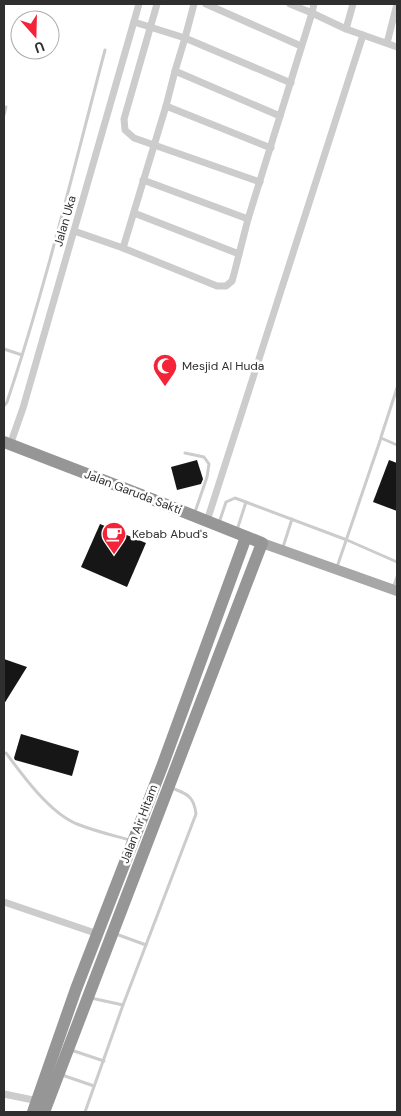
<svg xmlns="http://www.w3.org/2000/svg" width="401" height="1116" viewBox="0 0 401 1116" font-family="'DM Sans',sans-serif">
<rect width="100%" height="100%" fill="#fff"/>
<g fill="#161616">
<polygon points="197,460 203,479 201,484 177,490 171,467"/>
<polygon points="389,460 397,463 397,511 373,502"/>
<polygon points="100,524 146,543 127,587 81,567"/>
<polygon points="4,659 27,667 4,704"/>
<polygon points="21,734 79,751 72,776 15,760 14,758"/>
</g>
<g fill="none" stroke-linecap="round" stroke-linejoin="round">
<g stroke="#ccc" stroke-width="3">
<polyline points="4,115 6,107"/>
<polyline points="4,349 22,355"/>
<path d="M 4,406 L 7,402 C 46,286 74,167 105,50"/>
<polyline points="381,437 397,388"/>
<polyline points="185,453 204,457 209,464 207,477 195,512"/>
<polyline points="219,523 226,502 235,498 347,540 397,562"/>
<polyline points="237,530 246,502"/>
<polyline points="283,547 292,519"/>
<polyline points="337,567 381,438 397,445"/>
<polyline points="393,588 397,577"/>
<path d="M 6,753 C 23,776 50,813 77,824 C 94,831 112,835 130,840"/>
<polyline points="116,934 146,945"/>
<polyline points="91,998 123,1005"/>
<polyline points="71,1050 104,1061"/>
<polyline points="62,1075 94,1086"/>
<path d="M 85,1112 L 123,1005 L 196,814 C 194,796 187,794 172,788"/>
</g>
<g stroke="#ccc" stroke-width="7">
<polyline points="157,4 124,119 125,130 134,138 260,182"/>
<polyline points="206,4 301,46"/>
<polyline points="290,4 312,13 314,4"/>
<polyline points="134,22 185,38 194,4"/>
<polyline points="346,29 353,4"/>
<polyline points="387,43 397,4"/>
<polyline points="175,71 185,38 291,83"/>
<polyline points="271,148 166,106 175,71 280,116"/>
<polyline points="143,180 248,219"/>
<polyline points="134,213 239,254"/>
<polyline points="74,231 123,248 217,286 226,286 232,281 234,274 248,219 312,13 346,29 397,47"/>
<polyline points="123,248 166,106"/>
<polyline points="10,445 23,408 139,4"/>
<polyline points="207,521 363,35"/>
<polyline points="4,902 98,934"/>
<polyline points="4,1094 38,1101"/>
</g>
<polyline stroke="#a7a7a7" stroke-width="10" points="262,543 397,591"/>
<g stroke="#969696" stroke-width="12">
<polyline points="4,442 139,494 262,543 44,1112"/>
<polyline points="33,1112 76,989 163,764 246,537"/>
</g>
</g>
<defs>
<symbol id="mosque-pin" viewBox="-11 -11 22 30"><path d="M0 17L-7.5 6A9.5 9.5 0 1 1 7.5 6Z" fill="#f42337" stroke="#fff"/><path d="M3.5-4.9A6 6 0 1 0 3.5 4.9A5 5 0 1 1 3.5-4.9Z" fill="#fff"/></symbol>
<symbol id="cafe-pin" viewBox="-11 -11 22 30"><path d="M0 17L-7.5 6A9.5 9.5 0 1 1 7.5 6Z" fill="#f42337" stroke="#fff"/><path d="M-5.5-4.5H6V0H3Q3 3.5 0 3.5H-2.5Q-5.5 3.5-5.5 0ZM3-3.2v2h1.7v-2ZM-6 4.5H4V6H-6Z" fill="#fff"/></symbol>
</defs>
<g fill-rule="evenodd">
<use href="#mosque-pin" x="151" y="352" width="28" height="38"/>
<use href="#cafe-pin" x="100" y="520" width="28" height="38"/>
</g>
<g text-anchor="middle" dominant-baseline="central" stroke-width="5" stroke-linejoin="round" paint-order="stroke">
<g font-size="12" fill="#2f2f2f" stroke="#fff">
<text transform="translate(65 221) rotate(-74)">Jalan Uka</text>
<text transform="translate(133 492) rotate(21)">Jalan Garuda Sakti</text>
<text transform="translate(139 824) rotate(-69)">Jalan Air Hitam</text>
</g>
<g font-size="12" fill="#2f2f2f" stroke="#fff" text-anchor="start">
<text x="182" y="366">Mesjid Al Huda</text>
<text x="132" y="534">Kebab Abud's</text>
</g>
</g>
<rect width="401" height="1116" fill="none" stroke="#2f2f2f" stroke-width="10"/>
<g transform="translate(35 35) rotate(160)"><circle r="24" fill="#ffffff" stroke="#acacac"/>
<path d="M0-4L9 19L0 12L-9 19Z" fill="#f42337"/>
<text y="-8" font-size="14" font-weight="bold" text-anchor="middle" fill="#2f2f2f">U</text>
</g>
</svg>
